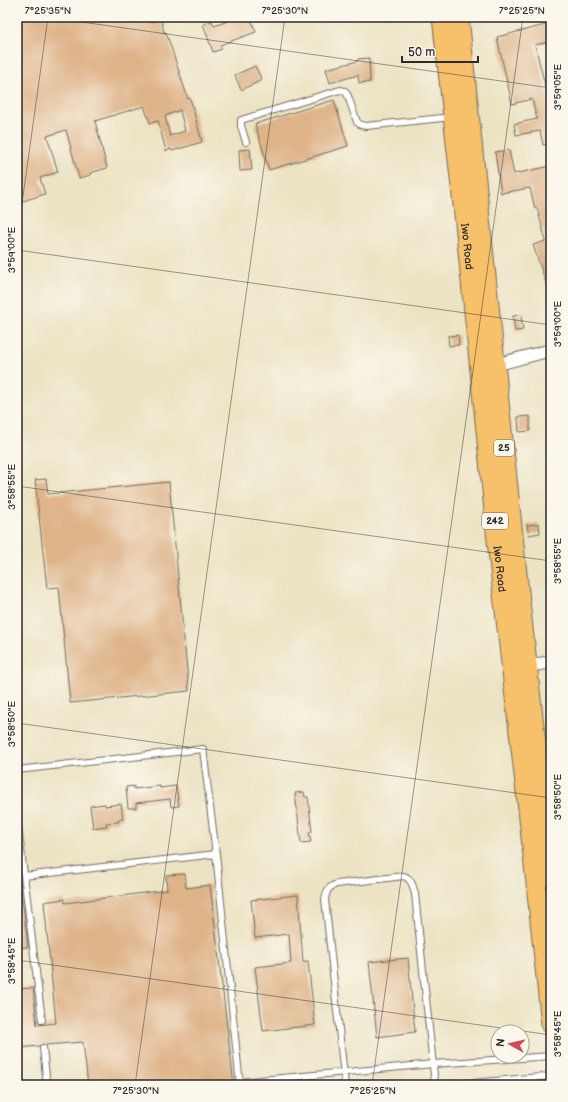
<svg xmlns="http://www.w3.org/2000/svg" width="568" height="1102" viewBox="0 0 568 1102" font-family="'Balsamiq Sans',sans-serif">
<rect width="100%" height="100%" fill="#fbf7ec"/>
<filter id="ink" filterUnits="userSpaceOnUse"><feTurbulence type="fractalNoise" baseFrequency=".025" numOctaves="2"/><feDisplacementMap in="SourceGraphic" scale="8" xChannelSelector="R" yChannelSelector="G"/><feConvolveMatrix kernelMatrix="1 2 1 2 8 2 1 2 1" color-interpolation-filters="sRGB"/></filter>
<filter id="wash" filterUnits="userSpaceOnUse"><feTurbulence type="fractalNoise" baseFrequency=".012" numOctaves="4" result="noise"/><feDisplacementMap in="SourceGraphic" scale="16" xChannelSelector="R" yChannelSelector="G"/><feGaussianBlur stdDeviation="0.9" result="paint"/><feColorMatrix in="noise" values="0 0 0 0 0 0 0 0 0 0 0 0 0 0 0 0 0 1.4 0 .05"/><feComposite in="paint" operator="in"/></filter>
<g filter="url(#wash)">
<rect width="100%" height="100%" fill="#ece3c3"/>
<g id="blocks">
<g fill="#deb388" fill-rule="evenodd">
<path d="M 17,17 L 148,17 L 149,22 L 161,19 L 164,33 L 166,32 L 188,99 L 190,98 L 202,142 L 172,151 L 171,149 L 166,151 L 158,121 L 150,123 L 144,106 L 95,121 L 107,168 L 90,173 L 91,175 L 79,178 L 66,130 L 47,136 L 58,172 L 40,178 L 45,194 L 17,203 ZM 180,110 L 185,131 L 170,136 L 165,116 Z"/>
<polygon points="239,17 250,17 256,32 220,45 222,49 213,52 203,24 212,21 214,26"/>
<polygon points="549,24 551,31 551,41 535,45 551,110 551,143 543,145 540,131 516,135 514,124 537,119 532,99 512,104 497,37"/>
<polygon points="369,58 370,82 359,83 358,75 330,83 326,69 358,61 358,59"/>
<polygon points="255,66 262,80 241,90 235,75"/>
<polygon points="334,100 348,146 269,170 255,124"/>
<polygon points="250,149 252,170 240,171 239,150"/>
<polygon points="509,150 514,174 551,166 551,294 550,294 533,245 546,241 537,208 535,209 530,188 501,193 495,152"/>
<polygon points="521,315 523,330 515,331 513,316"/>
<polygon points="458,335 459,345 449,346 448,336"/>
<polygon points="530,416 530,431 519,432 518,417"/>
<polygon points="46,479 48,494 169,482 189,691 70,703 59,587 47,588 35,480"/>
<polygon points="539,524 540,533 529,535 527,525"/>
<polygon points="134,786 134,789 160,786 160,788 176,786 179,806 171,807 170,799 136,803 136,808 128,808 126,787"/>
<polygon points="304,792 305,797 308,797 312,832 309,832 311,842 301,843 295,793"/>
<polygon points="105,804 105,806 121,804 123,819 118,820 119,822 106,823 107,826 93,828 90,806"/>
<polygon points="185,874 186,888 210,885 234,1085 88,1085 83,1042 46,1045 43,1044 39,1046 17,1048 17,989 33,988 37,1025 56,1023 44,902 64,899 65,903 167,890 166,875"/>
<polygon points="17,883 20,883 28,947 17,948"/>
<polygon points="298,895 303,962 308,961 315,1025 263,1031 255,967 291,963 289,934 255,938 251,900"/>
<polygon points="408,958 415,1032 377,1037 369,962"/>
</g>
</g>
</g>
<g filter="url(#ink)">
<use href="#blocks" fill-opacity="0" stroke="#6f6b60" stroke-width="1"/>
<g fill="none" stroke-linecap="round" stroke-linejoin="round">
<defs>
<g id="service">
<polyline points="246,142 241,126 241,120 340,90 345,91 348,96 357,122 361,125 366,126 452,117"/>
<polyline points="17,770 203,749 216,854 240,1085"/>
<polyline points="17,818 42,1020"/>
<polyline points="24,876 216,854"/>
<polyline points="43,1048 47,1085"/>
<polyline points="239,1082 433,1064 551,1056"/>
<path d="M 345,1085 L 325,899 C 327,890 328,887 337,884 L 404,876 C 412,879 413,887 415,894 L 435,1085"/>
<polyline points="449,1085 551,1076"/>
</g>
<g id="minor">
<polyline points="495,365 551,350"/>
<polyline points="528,666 551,662"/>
</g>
<g id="primary">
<path id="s1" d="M 442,17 L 466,232 L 499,560 L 528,809 L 551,1024"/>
<polyline points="459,17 517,574 551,878"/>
</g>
</defs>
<use href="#service" stroke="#6f6b60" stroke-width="8"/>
<use href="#minor" stroke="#6f6b60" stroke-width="14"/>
<use href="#primary" stroke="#6f6b60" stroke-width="21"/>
<use href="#service" stroke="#fff" stroke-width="6"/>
<use href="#minor" stroke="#fff" stroke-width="12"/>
<use href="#primary" stroke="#f7c06b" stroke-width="19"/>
</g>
</g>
<path fill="none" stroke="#2b2b2b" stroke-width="1" stroke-opacity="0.45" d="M 46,17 L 551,88M 17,239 L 48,17M 17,250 L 551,325M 17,486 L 551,561M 17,723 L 551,798M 17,960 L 551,1035M 135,1085 L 285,17M 372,1085 L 523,17"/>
<g text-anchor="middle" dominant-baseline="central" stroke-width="3" stroke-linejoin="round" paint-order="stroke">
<g fill="#fbf7ec" stroke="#696865" stroke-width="1">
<rect x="494" y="440" width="20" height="16" rx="3"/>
<rect x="482" y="513" width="26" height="16" rx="3"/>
</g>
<g font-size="10" font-weight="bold" fill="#2b2b2b">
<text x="504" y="448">25</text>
<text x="495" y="521">242</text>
</g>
<g font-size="11" fill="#2b2b2b" stroke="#fbf7ec">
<text stroke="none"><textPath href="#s1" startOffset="231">Iwo Road</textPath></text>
<text stroke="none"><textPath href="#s1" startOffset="555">Iwo Road</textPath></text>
</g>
</g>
<rect width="568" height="1102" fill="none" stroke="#fbf7ec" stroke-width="44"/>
<g transform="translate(510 1044) rotate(278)"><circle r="19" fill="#fbf7ec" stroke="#a8a59f"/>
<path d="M0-3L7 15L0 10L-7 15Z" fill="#d1495b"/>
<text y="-6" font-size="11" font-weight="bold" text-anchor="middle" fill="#2b2b2b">N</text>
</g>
<path d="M402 56v6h76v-6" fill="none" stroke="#2b2b2b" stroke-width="2"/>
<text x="408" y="56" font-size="12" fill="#2b2b2b" stroke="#fbf7ec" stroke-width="3" paint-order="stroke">50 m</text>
<rect x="22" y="22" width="524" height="1058" fill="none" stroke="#2b2b2b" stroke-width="1.5"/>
<g font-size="10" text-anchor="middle" fill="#2b2b2b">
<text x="48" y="14">7°25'35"N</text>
<text x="285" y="14">7°25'30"N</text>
<text x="522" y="14">7°25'25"N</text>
<text transform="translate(557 87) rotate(-90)" y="4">3°59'05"E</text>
<text transform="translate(11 250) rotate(-90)" y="4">3°59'00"E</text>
<text transform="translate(557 324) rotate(-90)" y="4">3°59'00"E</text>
<text transform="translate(11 487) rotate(-90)" y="4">3°58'55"E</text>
<text transform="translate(557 561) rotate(-90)" y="4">3°58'55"E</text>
<text transform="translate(11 724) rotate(-90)" y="4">3°58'50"E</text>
<text transform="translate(557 797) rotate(-90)" y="4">3°58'50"E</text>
<text transform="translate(11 961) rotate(-90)" y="4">3°58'45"E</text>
<text transform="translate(557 1034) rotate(-90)" y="4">3°58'45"E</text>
<text x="136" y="1094">7°25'30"N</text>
<text x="373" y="1094">7°25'25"N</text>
</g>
</svg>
